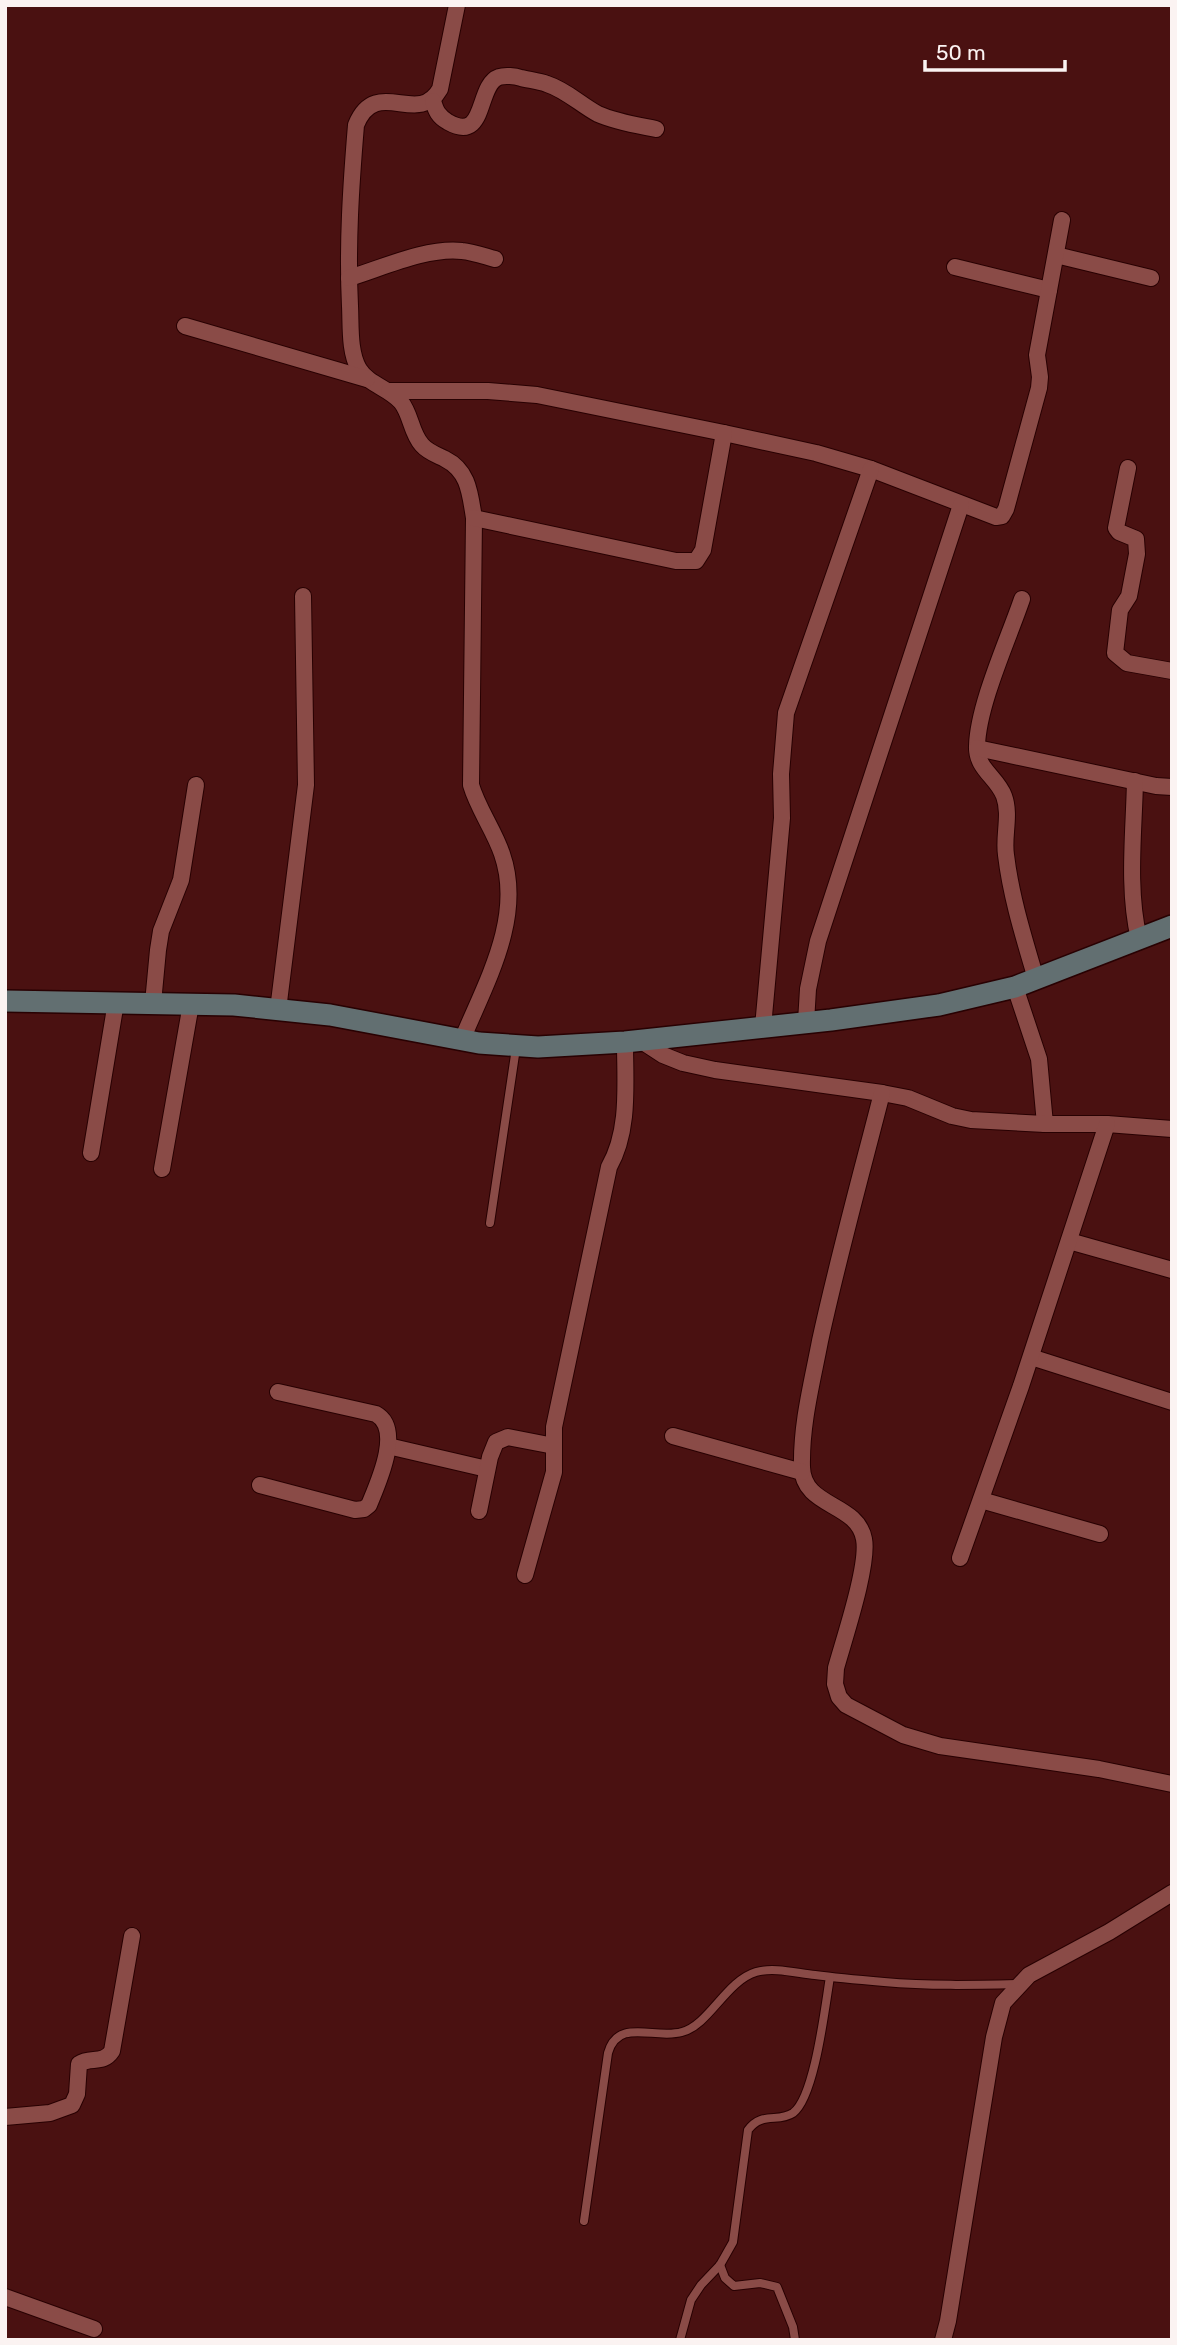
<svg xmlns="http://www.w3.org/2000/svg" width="1177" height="2345" viewBox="0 0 1177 2345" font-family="Rubik,sans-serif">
<rect width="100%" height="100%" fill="#4a1111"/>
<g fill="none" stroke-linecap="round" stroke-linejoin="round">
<defs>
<g id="service">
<polyline points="490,1223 516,1048"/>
<path d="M 584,2221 L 608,2053 C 618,2017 655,2040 682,2032 C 709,2025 726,1981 756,1972 C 774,1967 796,1973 815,1975 C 838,1978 861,1980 884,1982 C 929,1986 973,1985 1018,1984"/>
<polyline points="720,2265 725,2278 734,2286 760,2283 777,2287 793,2327 795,2340"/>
<path d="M 680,2340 L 691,2300 L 701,2285 L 720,2265 L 733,2242 L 748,2130 C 762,2111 778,2123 793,2113 C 815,2097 825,2006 830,1977"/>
</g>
<g id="minor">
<path d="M 457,5 L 440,89 C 418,128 376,75 356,125 C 351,185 347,245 350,306 C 351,326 349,352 359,369 C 369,385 389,388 401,402 C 411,414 411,433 422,445 C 428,452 437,455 445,459 C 469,471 470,494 474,518 L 471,785 C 478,809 494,830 502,854 C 524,917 486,982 462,1040"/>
<path d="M 433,101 C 436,111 438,116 448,122 C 487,144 476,85 499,77 C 505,75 515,76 521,78 C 529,80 539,81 547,84 C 566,90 581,105 598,114 C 616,122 636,125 656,129"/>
<polyline points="1056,255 1151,278"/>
<polyline points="955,267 1049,290"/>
<path d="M 349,278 C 382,268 427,247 462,251 C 473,252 484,256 495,259"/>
<polyline points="185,326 367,379"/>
<polyline points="389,391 488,391 537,395 724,433 816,453 871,469 996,517 1002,516 1006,509 1039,388 1040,377 1037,355 1062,220"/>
<polyline points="1128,468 1116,528 1119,532 1136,539 1137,554 1129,596 1120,610 1115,653 1127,663 1172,671"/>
<polyline points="474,518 676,561 696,561 703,550 724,433"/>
<path d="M 1022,599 C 1008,640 978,705 977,746 C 976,769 997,777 1004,796 C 1011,815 1003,836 1006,855 C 1011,897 1024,938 1036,979"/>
<polyline points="977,748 1156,786 1172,787"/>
<path d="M 1135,781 C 1134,832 1127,889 1139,939"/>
<polyline points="1015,987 1039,1059 1045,1124"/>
<polyline points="153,1003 158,950 161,931 181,880 196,785"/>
<polyline points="278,1010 306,785 303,596"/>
<polyline points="806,1022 808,989 818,941 961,505"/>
<polyline points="763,1027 782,818 781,774 786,713 871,469"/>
<polyline points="640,1040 663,1055 683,1063 715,1070 882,1093 908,1098 952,1116 971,1120 1045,1124 1107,1124 1172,1129"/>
<path d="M 882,1093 C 861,1175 838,1258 820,1341 C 812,1383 801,1424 802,1467 C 803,1508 857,1502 864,1539 C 869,1565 844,1639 836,1668 L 835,1684 L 839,1697 L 846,1705 L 903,1735 L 940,1746 L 1099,1769 L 1172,1784"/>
<polyline points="91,1153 116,1002"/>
<polyline points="162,1169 191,1004"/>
<polyline points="1069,1241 1172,1270"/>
<polyline points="1031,1357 1172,1402"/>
<polyline points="673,1436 802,1472"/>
<polyline points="388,1446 487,1469"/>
<path d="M 260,1485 L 355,1510 L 364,1509 L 369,1505 C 378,1483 403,1429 376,1414 L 278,1392"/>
<polyline points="981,1500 1100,1534"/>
<polyline points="479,1511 490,1457 496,1442 508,1437 554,1446"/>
<polyline points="960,1558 1021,1386 1107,1124"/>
<path d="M 525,1575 L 554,1472 L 554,1427 L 609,1167 C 630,1130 625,1084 625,1042"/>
<path d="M 5,2117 L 50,2113 L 72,2105 L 77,2094 L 79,2064 C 90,2056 103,2065 112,2051 L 132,1936"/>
<polyline points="5,2297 94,2329"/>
<polyline points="943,2340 948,2321 994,2037 1003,2003 1029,1975 1109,1932 1172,1893"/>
</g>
<polyline id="secondary" points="5,1001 234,1005 330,1015 479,1043 538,1047 625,1042 831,1020 939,1005 1015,987 1172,926"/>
</defs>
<use href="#service" stroke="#280102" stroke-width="10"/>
<use href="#minor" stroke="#280102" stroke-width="18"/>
<use href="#secondary" stroke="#280102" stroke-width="24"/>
<use href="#service" stroke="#8a4b47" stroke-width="8"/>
<use href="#minor" stroke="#8a4b47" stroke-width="16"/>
<use href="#secondary" stroke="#626f71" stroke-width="21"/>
</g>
<rect width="1177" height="2345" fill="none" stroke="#fbf3f2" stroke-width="14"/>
<path d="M925 60v10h140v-10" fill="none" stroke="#fbf3f2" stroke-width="3.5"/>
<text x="936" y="60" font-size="21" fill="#fbf3f2" stroke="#4a1111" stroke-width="5" paint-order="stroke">50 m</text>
</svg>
